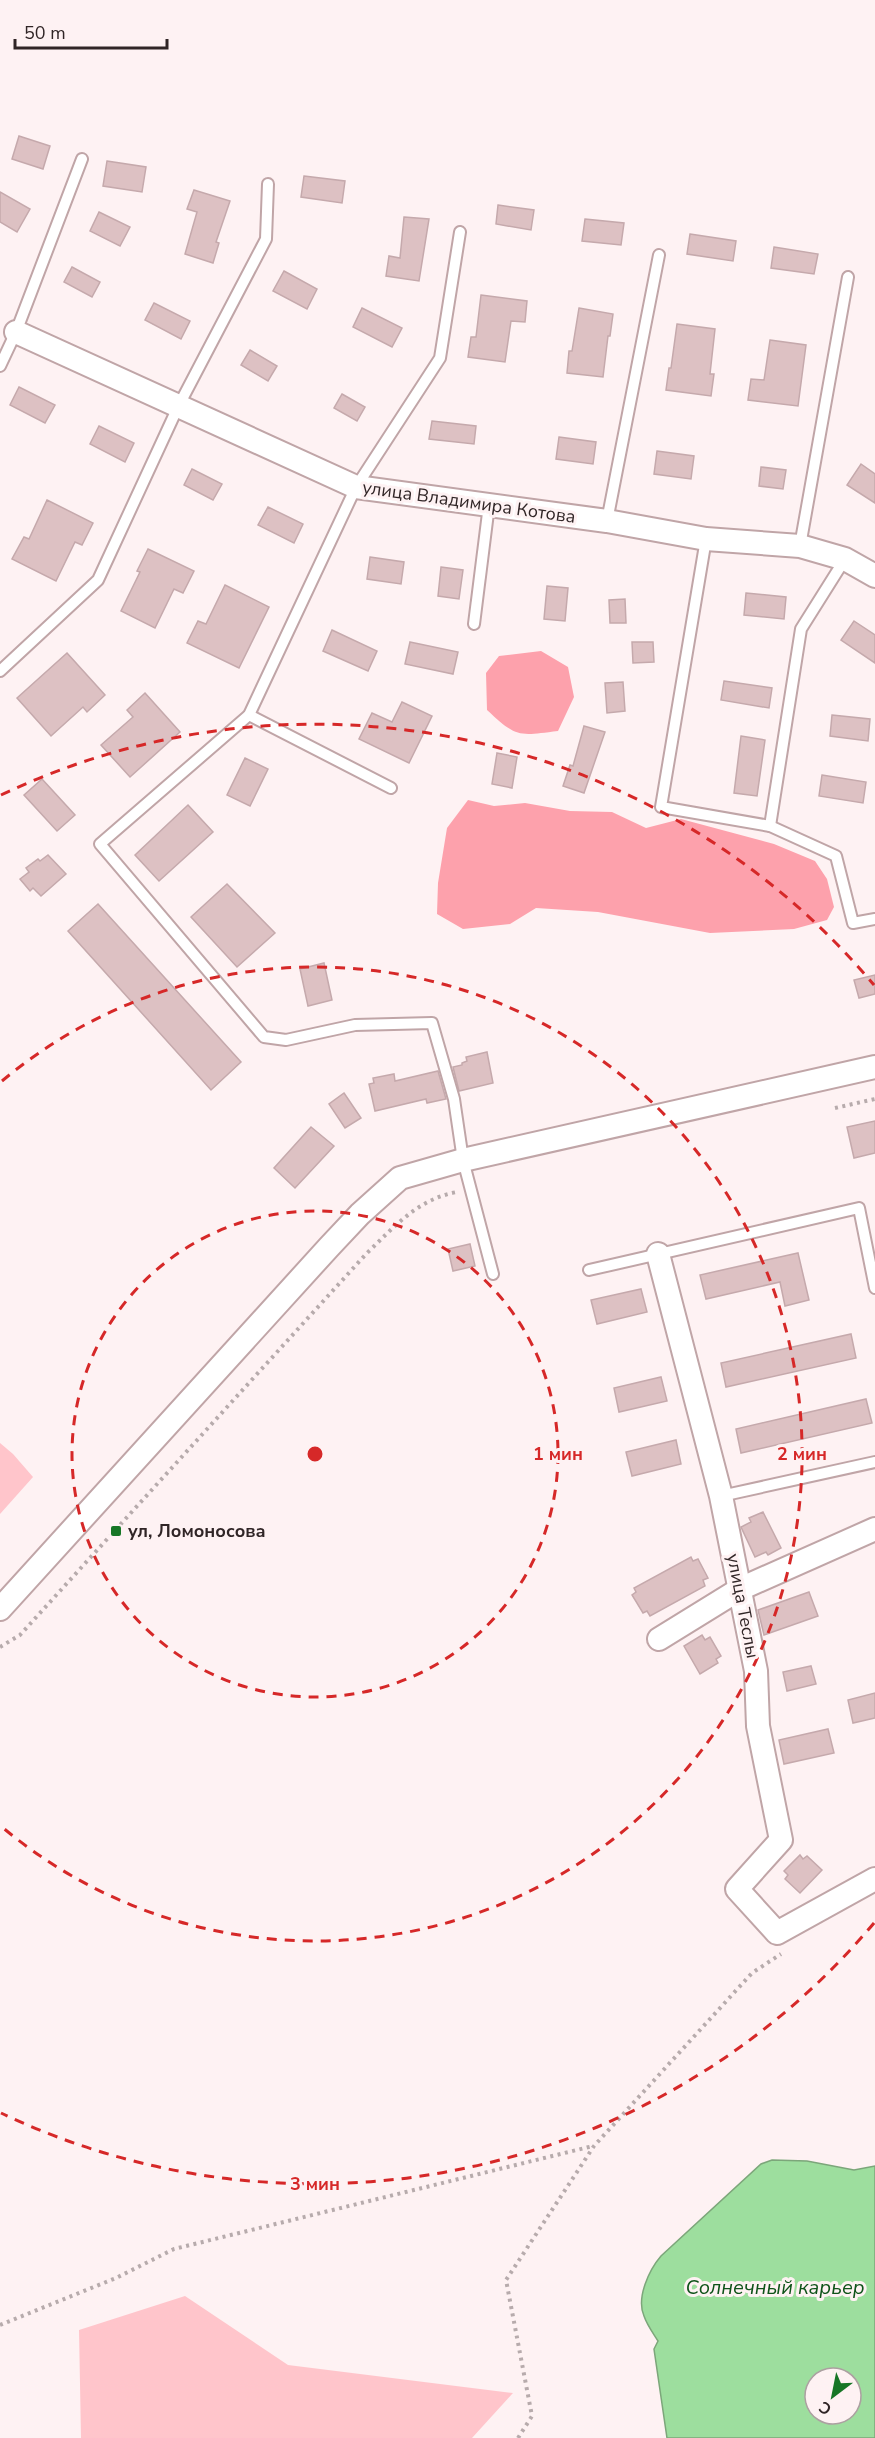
<svg xmlns="http://www.w3.org/2000/svg" width="875" height="2438" viewBox="0 0 875 2438" font-family="'Nunito Sans',sans-serif">
<rect width="100%" height="100%" fill="#fef2f3"/>
<g fill="#ffc5cb">
<polygon points="0,1443 13,1454 33,1477 0,1514"/>
<polygon points="185,2296 288,2365 513,2393 472,2438 81,2438 79,2330"/>
</g>
<g fill="#fda1ac">
<path d="M 541,651 L 568,667 L 574,697 L 558,731 C 518,736 517,738 487,710 L 486,673 L 499,656 Z"/>
<polygon points="468,800 494,806 525,803 570,811 612,812 646,828 681,819 774,844 815,861 827,879 834,907 827,920 794,929 710,933 598,912 536,908 510,924 463,929 437,914 438,883 447,828"/>
</g>
<path fill="#9dde9e" stroke="#7ca67a" stroke-width="1.5" fill-rule="evenodd" d="M 772,2160 L 807,2161 L 854,2170 L 875,2166 L 875,2438 L 667,2438 L 654,2349 L 658,2341 C 653,2333 647,2325 644,2316 C 636,2298 649,2270 661,2256 L 761,2164 ZM 815,2378 L 851,2378 L 851,2414 L 815,2414 Z"/>
<g fill="#ddc1c3" stroke="#c5a9ac" stroke-width="1.5">
<polygon points="19,136 50,146 43,169 12,159"/>
<polygon points="107,161 146,167 142,192 103,186"/>
<polygon points="304,176 345,181 342,203 301,197"/>
<polygon points="194,190 230,201 216,242 219,243 213,263 185,254 197,212 187,209"/>
<polygon points="0,192 30,209 17,232 0,222"/>
<polygon points="498,205 534,210 531,230 496,224"/>
<polygon points="99,212 130,227 120,246 90,231"/>
<polygon points="404,217 429,219 419,281 386,276 389,256 400,258"/>
<polygon points="585,219 624,223 621,245 582,241"/>
<polygon points="690,234 736,241 733,261 687,254"/>
<polygon points="774,247 818,254 814,274 771,268"/>
<polygon points="72,267 100,282 92,297 64,282"/>
<polygon points="284,271 317,289 307,309 273,291"/>
<polygon points="481,295 527,301 525,322 511,321 505,362 468,357 471,337 476,337"/>
<polygon points="154,303 190,321 181,339 145,320"/>
<polygon points="362,308 402,328 392,347 353,327"/>
<polygon points="579,308 613,314 610,336 608,336 603,377 567,373 569,351 572,351"/>
<polygon points="677,324 715,329 710,374 714,374 711,396 666,390 669,368 671,368"/>
<polygon points="770,340 806,345 798,406 748,400 751,379 764,380"/>
<polygon points="250,350 277,366 268,381 241,365"/>
<polygon points="19,387 55,405 45,423 10,405"/>
<polygon points="342,394 365,407 357,421 334,408"/>
<polygon points="432,421 476,426 474,444 429,439"/>
<polygon points="99,426 134,443 125,462 90,444"/>
<polygon points="559,437 596,442 593,464 556,459"/>
<polygon points="657,451 694,456 691,479 654,474"/>
<polygon points="861,464 875,474 875,503 847,485"/>
<polygon points="761,467 786,470 783,489 759,486"/>
<polygon points="192,469 222,484 213,500 184,485"/>
<polygon points="47,500 93,523 82,545 75,542 56,581 12,559 24,537 29,539"/>
<polygon points="268,507 303,524 294,543 258,525"/>
<polygon points="148,549 194,571 183,593 174,589 155,628 121,611 140,572 137,571"/>
<polygon points="370,557 404,562 401,584 367,579"/>
<polygon points="441,567 463,570 459,599 438,596"/>
<polygon points="225,585 269,607 239,668 187,643 198,621 206,624"/>
<polygon points="547,586 568,588 565,621 544,619"/>
<polygon points="746,593 786,597 784,619 744,615"/>
<polygon points="625,599 626,623 610,623 609,600"/>
<polygon points="854,621 875,635 875,663 841,640"/>
<polygon points="332,630 377,651 368,671 323,651"/>
<polygon points="410,642 458,652 453,674 405,664"/>
<polygon points="632,642 653,642 654,662 633,663"/>
<polygon points="67,653 105,695 87,712 83,707 51,736 17,698"/>
<polygon points="724,681 772,688 769,708 721,700"/>
<polygon points="623,682 625,711 607,713 605,683"/>
<polygon points="145,693 180,732 130,777 101,745 133,717 127,710"/>
<polygon points="402,702 432,716 409,763 359,739 372,713 392,722"/>
<polygon points="832,715 870,719 868,741 830,736"/>
<polygon points="584,726 605,732 584,793 563,786 570,765 573,766"/>
<polygon points="741,736 765,740 757,796 734,793"/>
<polygon points="497,753 517,757 512,788 492,784"/>
<polygon points="245,758 268,769 250,806 227,795"/>
<polygon points="822,775 866,782 863,803 819,796"/>
<polygon points="42,779 75,815 57,831 24,795"/>
<polygon points="188,805 213,832 159,881 135,855"/>
<polygon points="48,855 66,874 41,896 33,888 30,891 20,879 29,872 26,868 38,859 40,861"/>
<polygon points="227,884 275,933 237,967 191,917"/>
<polygon points="98,904 241,1062 211,1090 68,931"/>
<polygon points="324,963 332,1000 308,1006 300,969"/>
<polygon points="875,975 875,994 859,998 854,980"/>
<polygon points="487,1052 493,1083 459,1091 453,1067 462,1065 462,1063 467,1061 466,1057"/>
<polygon points="438,1071 446,1099 427,1103 426,1099 375,1111 369,1084 374,1083 373,1078 394,1074 395,1081"/>
<polygon points="344,1093 361,1118 345,1128 329,1104"/>
<polygon points="875,1121 875,1153 854,1158 847,1127"/>
<polygon points="311,1127 334,1146 295,1188 274,1168"/>
<polygon points="470,1244 475,1266 453,1271 448,1249"/>
<polygon points="798,1253 809,1300 785,1306 780,1282 706,1299 700,1275"/>
<polygon points="641,1289 647,1312 597,1324 591,1300"/>
<polygon points="851,1334 856,1358 726,1387 721,1363"/>
<polygon points="661,1377 667,1401 619,1412 614,1388"/>
<polygon points="866,1399 872,1423 741,1453 736,1429"/>
<polygon points="676,1440 681,1464 632,1476 626,1452"/>
<polygon points="763,1512 781,1548 768,1555 766,1552 755,1557 741,1527 751,1522 749,1518"/>
<polygon points="691,1557 693,1561 698,1559 708,1578 703,1580 705,1586 650,1616 647,1611 643,1613 632,1595 636,1592 634,1588"/>
<polygon points="809,1592 818,1616 764,1635 758,1610"/>
<polygon points="702,1635 705,1640 710,1637 721,1656 716,1659 718,1663 700,1674 684,1646"/>
<polygon points="811,1666 816,1684 787,1691 783,1672"/>
<polygon points="875,1693 875,1718 853,1723 848,1700"/>
<polygon points="828,1729 834,1753 784,1764 779,1740"/>
<polygon points="800,1855 803,1859 807,1856 822,1870 800,1893 785,1879 788,1875 784,1871"/>
</g>
<g fill="none" stroke-linecap="round" stroke-linejoin="round">
<defs>
<g id="lane">
<polyline points="460,232 440,358 356,487 249,715 100,844 264,1037 286,1040 355,1025 432,1023 454,1099 463,1160 493,1274"/>
<polyline points="0,366 16,332 82,159"/>
<polyline points="607,521 659,255"/>
<polyline points="706,539 661,807 770,826 836,856 853,923 875,919"/>
<polyline points="800,546 848,277"/>
<polyline points="474,624 489,505"/>
<polyline points="0,671 98,580 178,407 266,239 268,184"/>
<polyline points="249,715 391,788"/>
<polyline points="770,826 801,629 845,559"/>
<polyline points="589,1270 859,1208 875,1288"/>
<polyline points="721,1496 875,1462"/>
</g>
<g id="street">
<polyline points="16,332 356,487 607,521 706,539 800,546 845,559 875,576"/>
<polyline points="658,1254 721,1496 756,1671 758,1726 781,1840 737,1889 777,1933 875,1879"/>
<polyline points="0,1609 329,1247 360,1214 400,1178 463,1160 875,1067"/>
<polyline points="659,1639 740,1589 875,1529"/>
</g>
</defs>
<use href="#lane" stroke="#c0a5a7" stroke-width="14"/>
<use href="#street" stroke="#c0a5a7" stroke-width="26"/>
<g stroke="#b7abac" stroke-width="4" stroke-dasharray="3 4.5" stroke-linecap="butt">
<polyline points="835,1108 875,1099"/>
<path d="M 0,1647 L 20,1635 L 367,1253 C 395,1226 418,1199 457,1192"/>
<polyline points="0,2325 116,2278 174,2249 593,2146"/>
<polyline points="518,2438 532,2416 506,2280 594,2146 752,1973 781,1954"/>
</g>
<use href="#lane" stroke="#fff" stroke-width="10"/>
<use href="#street" stroke="#fff" stroke-width="22"/>
</g>
<g fill="none" stroke="#d62828" stroke-width="3" stroke-dasharray="10 8">
<circle cx="315" cy="1454" r="243"/>
<path d="M2 1081A487 487 0 1 1 2 1827"/>
<path d="M874 1923A730 730 0 0 1 1 2113M1 795A730 730 0 0 1 874 985"/>
</g>
<rect fill="#177626" stroke="#fef2f3" stroke-width="2" x="110" y="1525" width="12" height="12" rx="3"/>
<g text-anchor="middle" dominant-baseline="central" stroke-width="6" stroke-linejoin="round" paint-order="stroke">
<g font-size="18" fill="#302526" stroke="#fef2f3">
<text transform="translate(469 502) rotate(8)">улица Владимира Котова</text>
<text transform="translate(743 1606) rotate(79)">улица Теслы</text>
</g>
<g font-size="18" font-weight="bold" fill="#302526" stroke="#fef2f3" text-anchor="start">
<text x="128" y="1531">ул, Ломоносова</text>
</g>
<g font-size="20" font-style="italic" fill="#0e5319" stroke="#fef2f3">
<text x="775" y="2287">Солнечный карьер</text>
</g>
</g>
<circle cx="315" cy="1454" r="9" fill="#d62828" stroke="#fef2f3" stroke-width="3"/>
<g font-size="18" text-anchor="middle" font-weight="bold" fill="#d62828" stroke="#fef2f3" stroke-width="6" stroke-linejoin="round" paint-order="stroke">
<text x="558" y="1460">1 мин</text>
<text x="802" y="1460">2 мин</text>
<text x="315" y="2190">3 мин</text>
</g>
<g transform="translate(833 2396) rotate(212)"><circle r="28" fill="#fef2f3" stroke="#aca0a1" stroke-width="1.5"/>
<path d="M0-4.5L10 22L0 15L-10 22Z" fill="#177626"/>
<text y="-9" font-size="16" font-weight="bold" text-anchor="middle" fill="#302526">С</text>
</g>
<path d="M15 39v9h152v-9" fill="none" stroke="#302526" stroke-width="3"/>
<text x="24" y="39" font-size="18" fill="#302526" stroke="#fef2f3" stroke-width="4.5" paint-order="stroke">50 m</text>
</svg>
